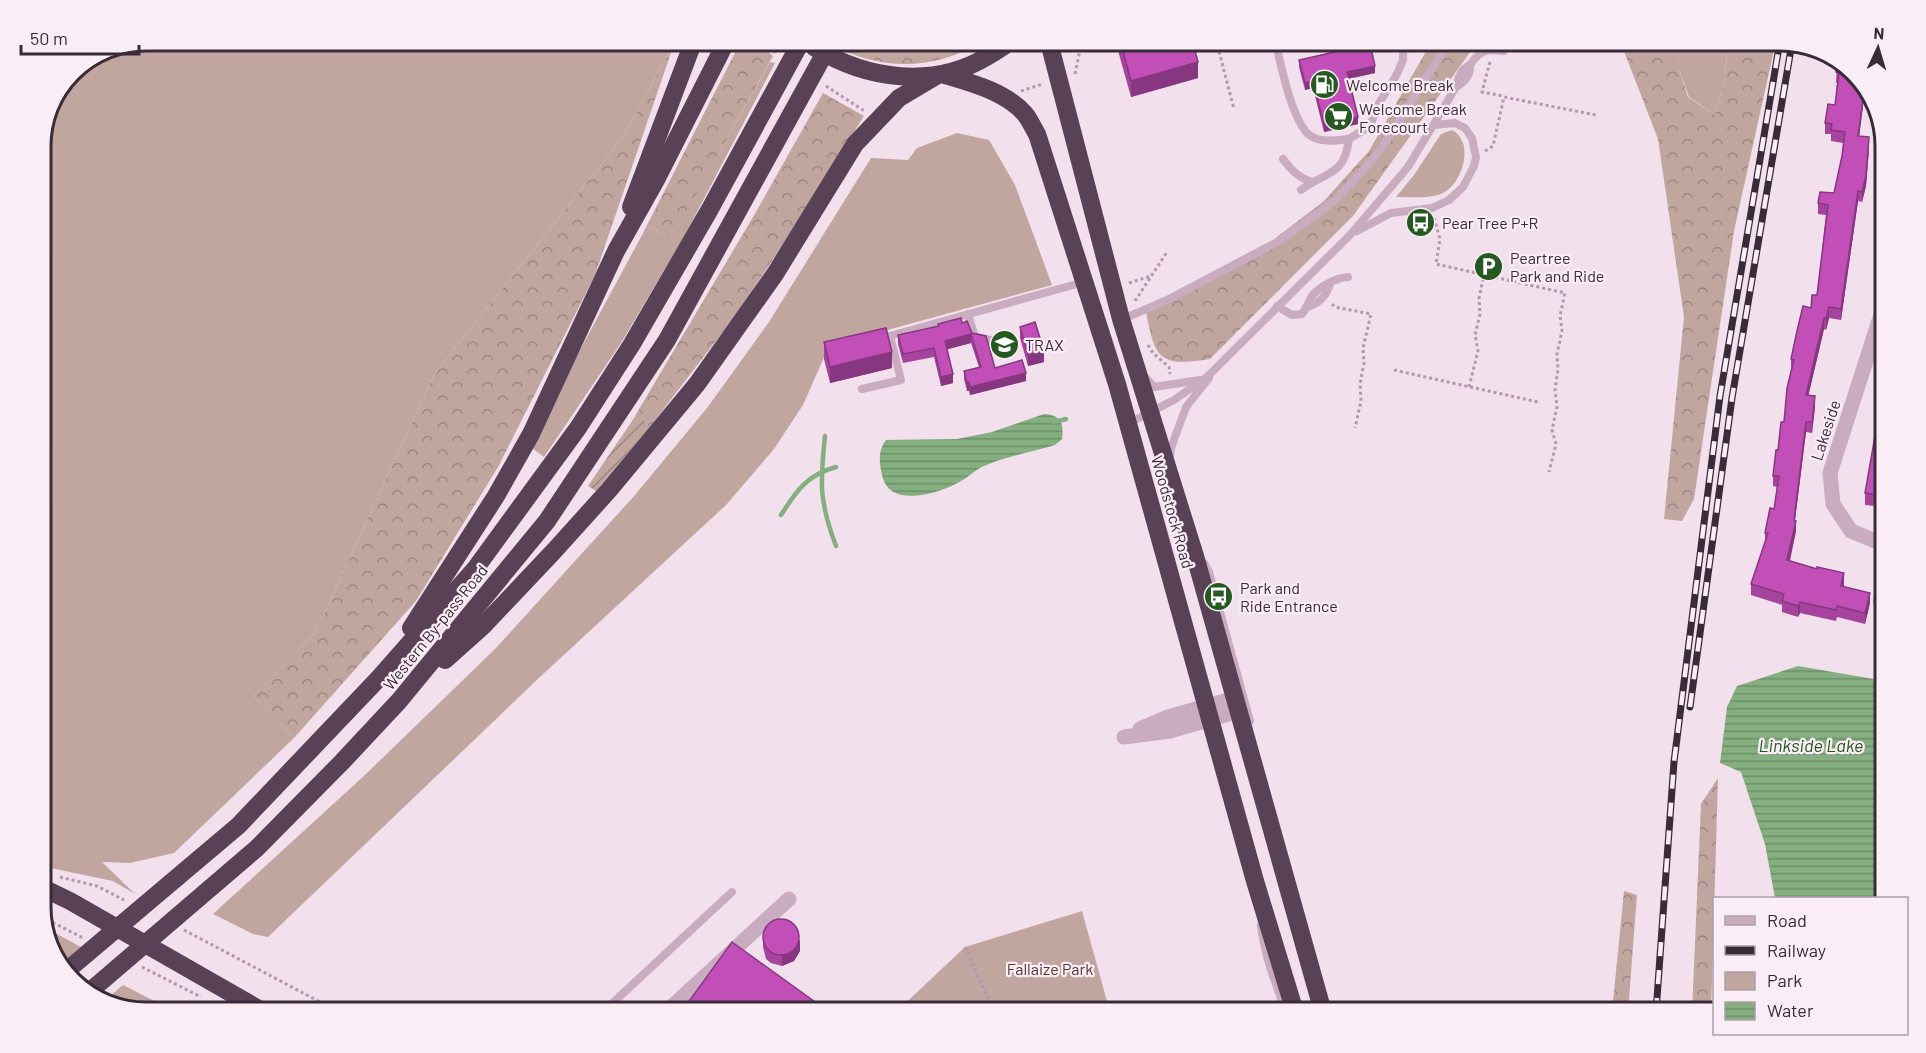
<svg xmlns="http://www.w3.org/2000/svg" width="1926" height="1053" viewBox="0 0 1926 1053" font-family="Barlow,sans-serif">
<defs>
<pattern id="forest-crowns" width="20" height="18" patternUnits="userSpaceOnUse" patternTransform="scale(1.5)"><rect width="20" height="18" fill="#c1a6a0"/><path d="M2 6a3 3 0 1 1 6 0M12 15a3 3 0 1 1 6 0" fill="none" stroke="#9e8783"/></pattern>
<pattern id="garden-furrows" width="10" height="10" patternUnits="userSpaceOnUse" patternTransform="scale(1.5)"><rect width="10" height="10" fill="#c1a6a0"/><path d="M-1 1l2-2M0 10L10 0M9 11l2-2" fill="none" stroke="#9e8783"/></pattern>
<pattern id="water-rules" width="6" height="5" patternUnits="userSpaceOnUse" patternTransform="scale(1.5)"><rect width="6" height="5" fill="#85af80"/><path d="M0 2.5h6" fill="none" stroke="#6e8f6a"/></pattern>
</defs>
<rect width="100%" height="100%" fill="#f2e0ec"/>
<g fill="#c1a6a0">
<polygon points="146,41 675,41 624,136 435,373 315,633 253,696 294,738 174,853 130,863 102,862 135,894 113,881 41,866 41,140 72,71 106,48"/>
<polygon points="1677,41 1728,41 1725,77 1715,115 1689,97 1679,69"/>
<polygon points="770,62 775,63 686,233 621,343 544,457 532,448 566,376 642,235 653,227 664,236 667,246"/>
<path d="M 1452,130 C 1475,142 1463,183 1443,193 C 1430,199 1410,197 1396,197 L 1414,175 L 1441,134 Z"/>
<polygon points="957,133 989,140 1015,185 1052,285 829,346 803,405 774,449 726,505 540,677 268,937 253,934 213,914 366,774 496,648 635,495 707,408 769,322 871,158 908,160 917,148"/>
<polygon points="1082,911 1110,1012 896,1012 965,947"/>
<polygon points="46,928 81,947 59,966"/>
<polygon points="123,985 176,1012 146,1012 103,1002"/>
</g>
<g fill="url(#forest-crowns)">
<polygon points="675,41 595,275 498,467 416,601 294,738 253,696 315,633 435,373 624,136"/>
<polygon points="741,41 755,41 773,56 667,247 664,236 653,227 642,235"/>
<path d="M 850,41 L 850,40 L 985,41 C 938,67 895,72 844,51 Z"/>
<path d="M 1432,41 L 1478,41 L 1353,216 L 1210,359 C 1160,367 1155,360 1146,312 L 1247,260 L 1324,201 L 1369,151 Z"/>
<polygon points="1620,41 1678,41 1679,69 1688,97 1715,115 1725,77 1728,41 1776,41 1734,231 1694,499 1682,521 1664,519 1684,317 1658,139"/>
<polygon points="823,93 864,116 805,211 738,312 649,428 646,421 632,421 756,212"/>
<polygon points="1718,778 1711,1012 1692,1012 1701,804"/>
<polygon points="1624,891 1637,895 1628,1012 1612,1012"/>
</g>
<polygon fill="url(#garden-furrows)" points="632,421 646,421 649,428 596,491 588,486"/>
<g fill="url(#water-rules)">
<path d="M 1044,414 C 1061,415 1064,423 1062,439 L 1055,445 C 1032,452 1006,456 984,466 C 976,469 969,477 961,481 C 941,493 889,510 882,475 C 879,462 878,451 886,440 L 957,439 L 992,432 Z"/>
<polygon points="1798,666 1885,681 1885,898 1775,898 1765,844 1741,772 1720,763 1727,707 1737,686"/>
</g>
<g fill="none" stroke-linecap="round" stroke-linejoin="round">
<g stroke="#85af80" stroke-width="4.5">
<polyline points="1054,422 1066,419"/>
<path d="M 825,436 C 820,483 819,501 836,546"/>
<path d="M 781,515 C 797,490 807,475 836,467"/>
</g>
<g stroke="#b696ad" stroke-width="3" stroke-dasharray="3 3" stroke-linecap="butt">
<polyline points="761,40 775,53"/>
<polyline points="1200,40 1203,50"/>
<polyline points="1216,40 1234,109"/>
<polyline points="1194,51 1217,46"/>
<polyline points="1490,62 1482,92 1503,96"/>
<polyline points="1075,74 1082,40"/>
<polyline points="826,86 866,112"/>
<polyline points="1021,91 1043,84"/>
<polyline points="1485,151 1493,146 1504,97 1596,115"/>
<polyline points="1434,218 1440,239 1436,264 1565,293 1560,316 1562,331 1557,354 1558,369 1555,390 1557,407 1552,430 1556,444 1549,472"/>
<polyline points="1129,283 1151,276"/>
<polyline points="1135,301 1167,252"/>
<polyline points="1332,304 1335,307 1371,314 1363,348 1364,363 1360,384 1361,401 1355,428"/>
<polyline points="1148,345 1153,353 1169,367 1170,374"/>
<polyline points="1394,370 1538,402"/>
<polyline points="1469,387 1478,351 1475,335 1480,314 1479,298 1484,275"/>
<polyline points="60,877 97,886 124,900"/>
<polyline points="42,917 83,938"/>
<polyline points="184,930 339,1012"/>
<polyline points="965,947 994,1012"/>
<polyline points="142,967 201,997"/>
<polyline points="1339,1002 1343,1012"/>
<polyline points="113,1005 155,1008 168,1012"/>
<polyline points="1102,1012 1110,1012"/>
</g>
<g stroke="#caacc1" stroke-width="8">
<path d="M 1275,40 C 1281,65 1291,117 1308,134 C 1318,143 1336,141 1349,139"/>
<path d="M 1456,87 C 1465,82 1471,75 1470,65 C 1480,50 1486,49 1504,51"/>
<path d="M 1283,159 C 1292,171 1298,177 1312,182"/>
<path d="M 1301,190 C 1325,171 1344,178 1349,139 L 1370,126 L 1378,105 L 1397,74 L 1403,60 L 1403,40"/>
<polyline points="1357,231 1391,213 1432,208 1449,200 1463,187 1474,166 1476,157 1472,138 1465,128 1455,123 1434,125"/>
<path d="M 1277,306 L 1292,315 L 1302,314 C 1307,308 1308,302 1312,296 C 1320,286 1336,278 1348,277"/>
<path d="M 1308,307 C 1319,303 1327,295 1330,284"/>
<polyline points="968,314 975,337 1007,343"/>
<polyline points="1123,319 1167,300 1281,240 1333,202 1361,173 1385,143 1450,40"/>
<polyline points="879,339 1084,282"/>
<polyline points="1145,377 1154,387 1200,380"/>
<polyline points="862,389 901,380 890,336"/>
<path d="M 1129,423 L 1174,400 L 1207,377 L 1350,235 L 1408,167 L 1456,87 C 1458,78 1461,69 1470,65"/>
<polyline points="1170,457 1171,448 1186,407 1209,378"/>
<polyline points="1204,563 1209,572 1250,721"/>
<path d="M 1261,925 C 1264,955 1276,984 1286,1012"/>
<polyline points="603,1012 732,892"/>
</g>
<g stroke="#caacc1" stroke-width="15">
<polyline points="1885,302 1830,473 1833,504 1851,531 1885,545"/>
<polyline points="1140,729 1168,717 1235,698"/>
<polyline points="1124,737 1170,731 1239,711"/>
<polyline points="666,1012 789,899"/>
</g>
<g stroke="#594256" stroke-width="18">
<polyline points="1051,40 1050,46 1121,319 1195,556 1323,1012"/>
<path d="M 814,47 C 867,80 934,89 988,56 C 996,51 1005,47 1011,40"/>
<path d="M 945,75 C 972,83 1006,92 1025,114 C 1030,120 1033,128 1037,134 L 1117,384 L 1255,881 L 1295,1012"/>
<polyline points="631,207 694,40"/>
<polyline points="411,628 496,496 531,434 616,251 657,178 727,40"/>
<polyline points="445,660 483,626 554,551 609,490 697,384 775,274 855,144 899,98 936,76"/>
<polyline points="41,887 70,901 264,1012"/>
<polyline points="65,972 239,825 379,678 475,569 578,428 632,344 710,209 802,40"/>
<polyline points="89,992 257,848 342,762 399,701 547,521 667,340 832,40"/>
</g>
<defs>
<g id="rail">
<polyline points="1690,707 1732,398 1792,43"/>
<polyline points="1656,1012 1674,762 1720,396 1780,41"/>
</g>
</defs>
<use href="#rail" stroke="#392b37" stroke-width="7"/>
<use href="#rail" stroke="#faedf5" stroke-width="4.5" stroke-dasharray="14" stroke-linecap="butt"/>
</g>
<g fill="#a6449d">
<polygon points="1115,40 1192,40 1198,78 1131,97"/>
<polygon points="1299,60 1375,73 1348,79 1358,124 1324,132 1313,88 1305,90 1299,67"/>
<polygon points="1837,61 1865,85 1859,136 1869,148 1866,186 1862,202 1858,201 1841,320 1829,318 1826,330 1824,329 1808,396 1815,407 1812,433 1806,432 1795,520 1796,531 1790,561 1844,584 1844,587 1870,603 1865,624 1837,617 1836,621 1800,613 1798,617 1782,612 1782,605 1751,595 1751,584 1765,542 1765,533 1774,509 1777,487 1773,486 1773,476 1784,422 1791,369 1791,359 1811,308 1817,295 1826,215 1818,214 1818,203 1834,193 1842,156 1843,143 1831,141 1831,134 1825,134 1825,123 1835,105 1837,83 1836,83"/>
<polygon points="962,323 972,333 995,368 1026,381 970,395 969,391 967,391 964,379 964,371 979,367 971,343 947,349 953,383 941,386 934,357 903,363 898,344 898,335"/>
<polygon points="1020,327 1044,362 1028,366 1020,338"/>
<polygon points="824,342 892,368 830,383 824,359"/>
<polygon points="1885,430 1885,507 1865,505 1865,493 1884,438"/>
<polygon points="1885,571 1885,614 1874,612 1874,602"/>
<polygon points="763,937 800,951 794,961 782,966 771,963 766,959 763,947"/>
<polygon points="687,1004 829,1012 687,1012"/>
</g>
<g fill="#873780">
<polygon points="1198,62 1198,78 1131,97 1131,81"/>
<polygon points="1375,66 1375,73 1347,79 1347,72"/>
<polygon points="1313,81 1313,88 1305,90 1305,83"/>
<polygon points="1865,85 1865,90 1858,147 1858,136"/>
<polygon points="1358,117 1358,124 1324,132 1324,125"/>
<polygon points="1869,137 1869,148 1866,186 1862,202 1862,192"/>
<polygon points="1858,191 1858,201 1841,320 1841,309"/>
<polygon points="1829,307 1829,318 1826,330 1826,319"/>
<polygon points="1824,318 1824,329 1806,406 1806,395"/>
<polygon points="971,334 971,343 945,350 945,341"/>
<polygon points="1044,351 1044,362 1028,366 1028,355"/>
<polygon points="892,352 892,368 830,383 830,367"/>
<polygon points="1026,373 1026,381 970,395 970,387"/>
<polygon points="953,374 953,383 941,386 941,377"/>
<polygon points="969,382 969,391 967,391 967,383"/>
<polygon points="1815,396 1815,407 1812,433 1812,422"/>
<polygon points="1806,422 1806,432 1794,528 1796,521 1796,531 1787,571 1787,560 1794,520"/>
<polygon points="1844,573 1844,584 1841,597 1841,586"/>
<polygon points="1870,593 1870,603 1865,624 1865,613"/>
<polygon points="1800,602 1800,613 1798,617 1798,606"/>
<polygon points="800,940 800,951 794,961 782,966 782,955"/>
</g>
<g fill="#c14fb7" stroke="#873780" stroke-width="1.5">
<polygon points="1120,40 1192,40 1198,62 1131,81"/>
<polygon points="1370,44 1375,66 1347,72 1358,117 1324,125 1313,81 1305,83 1299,60"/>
<polygon points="1837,61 1865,85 1858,136 1869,137 1866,176 1862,192 1858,191 1841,309 1829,307 1826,319 1824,318 1806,395 1815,396 1812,422 1806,422 1794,520 1796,521 1787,560 1817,569 1817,567 1844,573 1841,586 1870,593 1865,613 1837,606 1836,610 1800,602 1798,606 1782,601 1784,594 1751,584 1768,533 1765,533 1770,508 1774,509 1779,476 1773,476 1776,450 1778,450 1781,422 1784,422 1787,388 1794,360 1791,359 1797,331 1803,306 1811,308 1812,295 1817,295 1828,205 1818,203 1820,192 1834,193 1842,156 1845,132 1831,130 1832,124 1825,123 1828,104 1835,105 1839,73 1836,72"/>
<polygon points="961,318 962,323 967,321 972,333 986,336 995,368 1022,360 1026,373 970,387 969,382 967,383 964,371 981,367 971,334 945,341 953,374 941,377 934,348 903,354 898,335 939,326 938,324"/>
<polygon points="1035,322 1044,351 1028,355 1020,327"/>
<polygon points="886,328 892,352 830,367 824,342"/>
<polygon points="1885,430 1885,496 1865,493 1875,436 1884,438"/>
<polygon points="1879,570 1885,571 1885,603 1874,602"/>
<circle cx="781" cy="937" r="18"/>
<polygon points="732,942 829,1012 699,1012 687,1004"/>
</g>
<defs>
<symbol id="fuel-disc" viewBox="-11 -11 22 22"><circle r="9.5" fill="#265921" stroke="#faedf5"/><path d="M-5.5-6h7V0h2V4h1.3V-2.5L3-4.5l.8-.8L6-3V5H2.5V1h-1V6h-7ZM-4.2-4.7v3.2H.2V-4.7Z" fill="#fff"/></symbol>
<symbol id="supermarket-disc" viewBox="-11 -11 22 22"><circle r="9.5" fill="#265921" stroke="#faedf5"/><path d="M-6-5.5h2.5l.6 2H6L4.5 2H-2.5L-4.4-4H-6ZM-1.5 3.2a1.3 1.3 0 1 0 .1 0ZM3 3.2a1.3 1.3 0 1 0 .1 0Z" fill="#fff"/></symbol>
<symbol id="bus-disc" viewBox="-11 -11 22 22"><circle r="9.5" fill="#265921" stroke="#faedf5"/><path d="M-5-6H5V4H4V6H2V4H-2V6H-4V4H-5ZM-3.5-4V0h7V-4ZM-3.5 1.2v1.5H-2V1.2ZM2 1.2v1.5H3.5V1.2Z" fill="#fff"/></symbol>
<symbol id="parking-disc" viewBox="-11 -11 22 22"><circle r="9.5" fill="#265921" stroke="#faedf5"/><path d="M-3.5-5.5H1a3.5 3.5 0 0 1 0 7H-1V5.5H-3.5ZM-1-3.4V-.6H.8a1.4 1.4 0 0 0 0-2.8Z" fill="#fff"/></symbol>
<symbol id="university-disc" viewBox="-11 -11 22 22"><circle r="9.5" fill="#265921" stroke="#faedf5"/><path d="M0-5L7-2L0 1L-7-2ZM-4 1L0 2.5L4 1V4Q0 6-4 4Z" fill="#fff"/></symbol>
</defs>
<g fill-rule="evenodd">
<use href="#fuel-disc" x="1308" y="68" width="33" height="33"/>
<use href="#supermarket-disc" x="1322" y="100" width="33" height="33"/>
<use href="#bus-disc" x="1404" y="206" width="33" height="33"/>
<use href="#parking-disc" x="1472" y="250" width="33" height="33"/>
<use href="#university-disc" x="988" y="328" width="33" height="33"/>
<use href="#bus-disc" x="1202" y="580" width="33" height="33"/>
</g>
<g text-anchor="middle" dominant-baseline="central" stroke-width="4.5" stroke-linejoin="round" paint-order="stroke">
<g font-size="16" fill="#392b37" stroke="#faedf5" text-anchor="start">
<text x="1346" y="84">Welcome Break</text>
<text x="1359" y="108">Welcome Break<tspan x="1359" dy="18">Forecourt</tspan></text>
<text x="1442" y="222">Pear Tree P+R</text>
<text x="1510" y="257">Peartree<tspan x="1510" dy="18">Park and Ride</tspan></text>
<text x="1025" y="344">TRAX</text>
<text x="1240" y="587">Park and<tspan x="1240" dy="18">Ride Entrance</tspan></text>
</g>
<g font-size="16" fill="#392b37" stroke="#faedf5">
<text transform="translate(1825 430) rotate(-72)">Lakeside</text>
<text transform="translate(1173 512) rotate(74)">Woodstock Road</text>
<text transform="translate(435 627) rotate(-51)">Western By-pass Road</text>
</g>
<g font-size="16" fill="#56382f" stroke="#faedf5">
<text x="1050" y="968">Fallaize Park</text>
</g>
<g font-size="18" font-style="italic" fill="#265921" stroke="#faedf5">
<text x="1811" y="745">Linkside Lake</text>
</g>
</g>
<path d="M0 0H1926V1053H0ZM146 51H1780A95 95 0 0 1 1875 146V907A95 95 0 0 1 1780 1002H146A95 95 0 0 1 51 907V146A95 95 0 0 1 146 51Z" fill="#faedf5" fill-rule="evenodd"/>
<path fill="none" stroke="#392b37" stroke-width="3" d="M146 51H1780A95 95 0 0 1 1875 146V907A95 95 0 0 1 1780 1002H146A95 95 0 0 1 51 907V146A95 95 0 0 1 146 51Z"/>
<rect x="1713" y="897" width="195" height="138" fill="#faedf5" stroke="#ad9fa9" stroke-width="1.5"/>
<rect x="1725" y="916" width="30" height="9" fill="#caacc1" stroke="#ad9fa9" stroke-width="1.5"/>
<text x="1767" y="927" font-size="18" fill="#392b37">Road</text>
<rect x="1725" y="946" width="30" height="9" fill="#392b37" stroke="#ad9fa9" stroke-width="1.5"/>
<text x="1767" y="957" font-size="18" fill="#392b37">Railway</text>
<rect x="1725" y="972" width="30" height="18" fill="#c1a6a0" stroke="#ad9fa9" stroke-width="1.5"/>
<text x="1767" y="987" font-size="18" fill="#392b37">Park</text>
<rect x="1725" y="1002" width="30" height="18" fill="url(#water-rules)" stroke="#ad9fa9" stroke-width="1.5"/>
<text x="1767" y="1017" font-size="18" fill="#392b37">Water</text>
<g transform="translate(1878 48) rotate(4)" stroke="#faedf5" stroke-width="4.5" paint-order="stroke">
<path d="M0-4.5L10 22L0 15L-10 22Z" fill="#392b37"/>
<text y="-9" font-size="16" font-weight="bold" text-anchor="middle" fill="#392b37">N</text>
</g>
<path d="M21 45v9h118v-9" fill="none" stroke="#392b37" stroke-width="3"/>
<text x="30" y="45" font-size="18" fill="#392b37" stroke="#faedf5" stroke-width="4.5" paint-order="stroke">50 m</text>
</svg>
